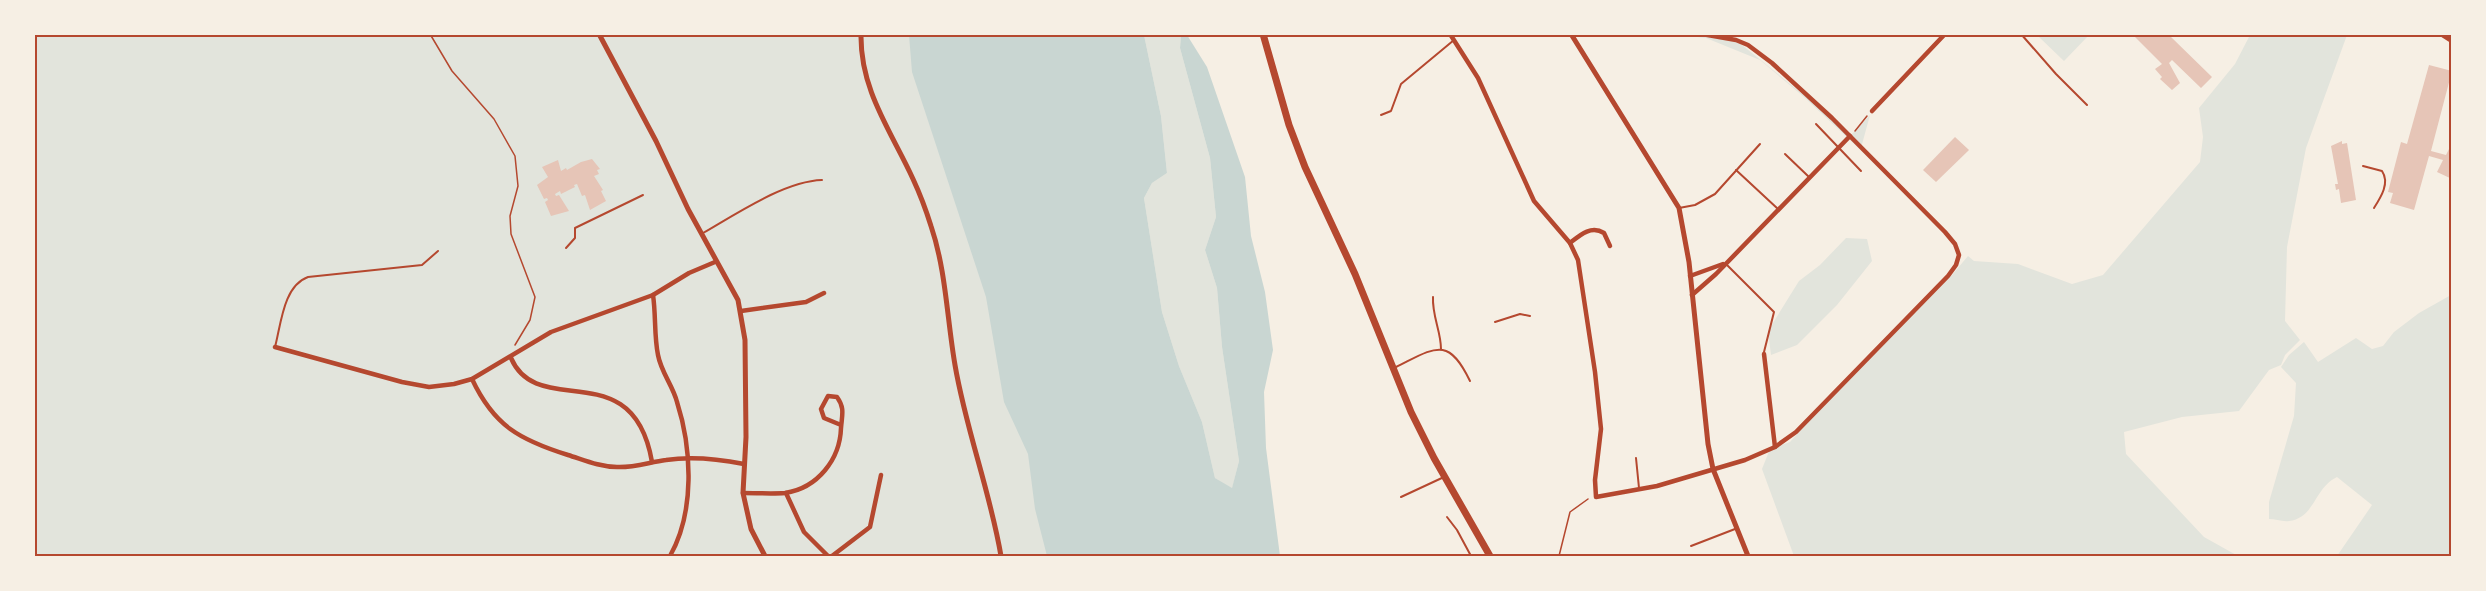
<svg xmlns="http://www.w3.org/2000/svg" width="2486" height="591" viewBox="0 0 2486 591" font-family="Jost,sans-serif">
<rect width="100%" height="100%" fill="#f6efe4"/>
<g fill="#e2e4dc">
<polygon points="34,35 1007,35 1104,556 35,556"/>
<polygon points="1144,35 1181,35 1180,48 1210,158 1216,217 1205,250 1217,288 1222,347 1239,461 1232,489 1215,478 1202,422 1179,366 1162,312 1144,198 1152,183 1167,173 1161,116"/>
<polygon points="1680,35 1703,35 1736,40 1832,118 1850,136 1870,115 1861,148 1881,169 1804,97 1760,60 1706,38"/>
<polygon points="2037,35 2089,35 2064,61"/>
<polygon points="2250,35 2347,35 2306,148 2287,247 2285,321 2300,340 2285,355 2281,365 2269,370 2239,411 2182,417 2124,432 2126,454 2204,537 2238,556 1794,556 1762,469 1770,449 1790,442 1840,386 1952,275 1968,256 1974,261 2018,264 2072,284 2103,275 2200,162 2203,137 2199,108 2235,64"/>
<polygon points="1846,238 1867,239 1872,261 1837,305 1797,345 1771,355 1768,331 1799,281 1820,265"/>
<path d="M 2451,295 L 2451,556 L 2337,556 L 2372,505 L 2337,477 C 2314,488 2315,518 2289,521 C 2283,522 2275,519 2269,519 L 2269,502 L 2294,416 L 2296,383 L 2281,367 L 2289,355 L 2304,342 L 2318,362 L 2356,338 L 2372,349 L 2383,346 L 2394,332 L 2419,313 Z"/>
</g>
<polygon fill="#c9d6d2" points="909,35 1144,35 1161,116 1167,173 1152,183 1144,198 1162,312 1179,366 1202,422 1215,478 1232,488 1239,461 1222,347 1217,288 1205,250 1216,217 1210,158 1180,48 1181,35 1187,35 1207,67 1245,177 1251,236 1265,292 1273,350 1264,392 1266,448 1280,556 1047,556 1035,509 1028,454 1004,402 986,297 912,72"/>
<g fill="#e6c5b7">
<polygon points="2132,34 2173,34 2171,37 2212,77 2201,88 2172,60 2169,63 2180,83 2172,90 2160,79 2162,77 2155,69 2162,64"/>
<polygon points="2429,65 2452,71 2431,151 2446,155 2452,143 2452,179 2437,172 2443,160 2429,156 2414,210 2390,203 2393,193 2388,192 2401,142 2407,144"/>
<polygon points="1955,137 1969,150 1936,182 1923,170"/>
<polygon points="2342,141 2342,144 2347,143 2356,200 2341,203 2339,189 2336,190 2335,184 2338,184 2331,146"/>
<polygon points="592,159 600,169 597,170 599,174 594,176 603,190 601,191 606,201 590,210 585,195 582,196 577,184 574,185 575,187 561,194 560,191 555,194 556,196 559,195 569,211 551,216 545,202 548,200 547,198 544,199 537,185 548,177 542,167 558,160 561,171 566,168 567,170 581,162"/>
</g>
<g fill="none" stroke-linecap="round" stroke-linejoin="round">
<g stroke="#b5482f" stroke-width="1.5">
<polyline points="430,34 452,71 494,119 515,156 518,186 510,216 511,234 535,297 530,320 515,345"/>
<polyline points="1855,131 1867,116"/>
<polyline points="1559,556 1570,512 1588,499"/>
</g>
<g stroke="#b5482f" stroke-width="2">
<polyline points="2021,34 2056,74 2087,105"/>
<polyline points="1381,115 1391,111 1401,84 1454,40"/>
<polyline points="1816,124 1861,171"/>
<polyline points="1785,154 1809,177"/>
<path d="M 2363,166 L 2382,171 C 2390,183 2381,197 2374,208"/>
<polyline points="1736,170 1778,209"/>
<polyline points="1679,208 1695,205 1715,194 1760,144"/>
<path d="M 703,233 C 736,214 785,181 822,180"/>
<polyline points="566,248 575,238 575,228 643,195"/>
<polyline points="1727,265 1774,312 1764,352"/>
<path d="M 1433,297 C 1432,316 1441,331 1441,349"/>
<polyline points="1495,322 1520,314 1530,316"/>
<path d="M 275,347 C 281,325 283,286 308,277 L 422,265 L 438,251"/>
<path d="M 1396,367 C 1435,348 1448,335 1470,381"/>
<polyline points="1636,458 1639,488"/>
<polyline points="1401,497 1444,477"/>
<polyline points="1447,517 1457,530 1471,556"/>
<polyline points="1691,546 1735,529"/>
</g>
<g stroke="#b5482f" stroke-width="4.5">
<polyline points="1450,34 1478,78 1534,201 1570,243 1578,260 1595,372 1601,429 1595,480 1596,497 1657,486 1745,460 1775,447 1796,432 1948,276 1956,265 1959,255 1955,244 1945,232 1832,118 1772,63 1748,45 1736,40 1702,34"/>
<polyline points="2441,34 2452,41"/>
<polyline points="1872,111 1945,34"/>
<path d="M 1570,243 C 1580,235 1591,225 1604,233 L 1610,246"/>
<polyline points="1690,276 1723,264"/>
<path d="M 653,295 C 656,315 654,336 658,355 C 661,372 673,386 677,402 C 692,449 695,512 670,556"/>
<polyline points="1692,295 1716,274 1850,136"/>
<polyline points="741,311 806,302 824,293"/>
<polyline points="275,347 402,382 429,387 454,384 472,379 551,332 653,295 689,273 715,262"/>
<polyline points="1764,354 1775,447"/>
<path d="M 511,358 C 538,421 633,352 652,462"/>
<path d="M 472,379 C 494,426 520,440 568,455 C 584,460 600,467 617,467 C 633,468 650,462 666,460 C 691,456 719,459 744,464"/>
<path d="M 743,493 C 757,493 772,494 785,493 C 818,488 840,459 841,428 C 842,415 845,408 837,397 L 828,396 L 821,409 L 824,418 L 841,425"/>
<polyline points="786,493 804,532 828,556"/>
<polyline points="832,556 870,527 881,475"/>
</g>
<g stroke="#b5482f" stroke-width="5">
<polyline points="599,34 656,141 688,209 738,300 745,340 746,437 743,493 751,529 765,556"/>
<path d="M 861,34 C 860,90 891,131 913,179 C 920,194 926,210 931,226 C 946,270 947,319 955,365 C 966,430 990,491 1001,556"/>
<polyline points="1571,34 1679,208 1689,262 1708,444 1713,469 1748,556"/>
</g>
<polyline stroke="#b5482f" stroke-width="7" points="1263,34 1289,125 1305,167 1355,274 1411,412 1434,458 1490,556"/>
</g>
<rect width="2486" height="591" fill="none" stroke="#f6efe4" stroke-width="72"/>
<rect x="36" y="36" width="2414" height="519" fill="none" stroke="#b5482f" stroke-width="2"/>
</svg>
